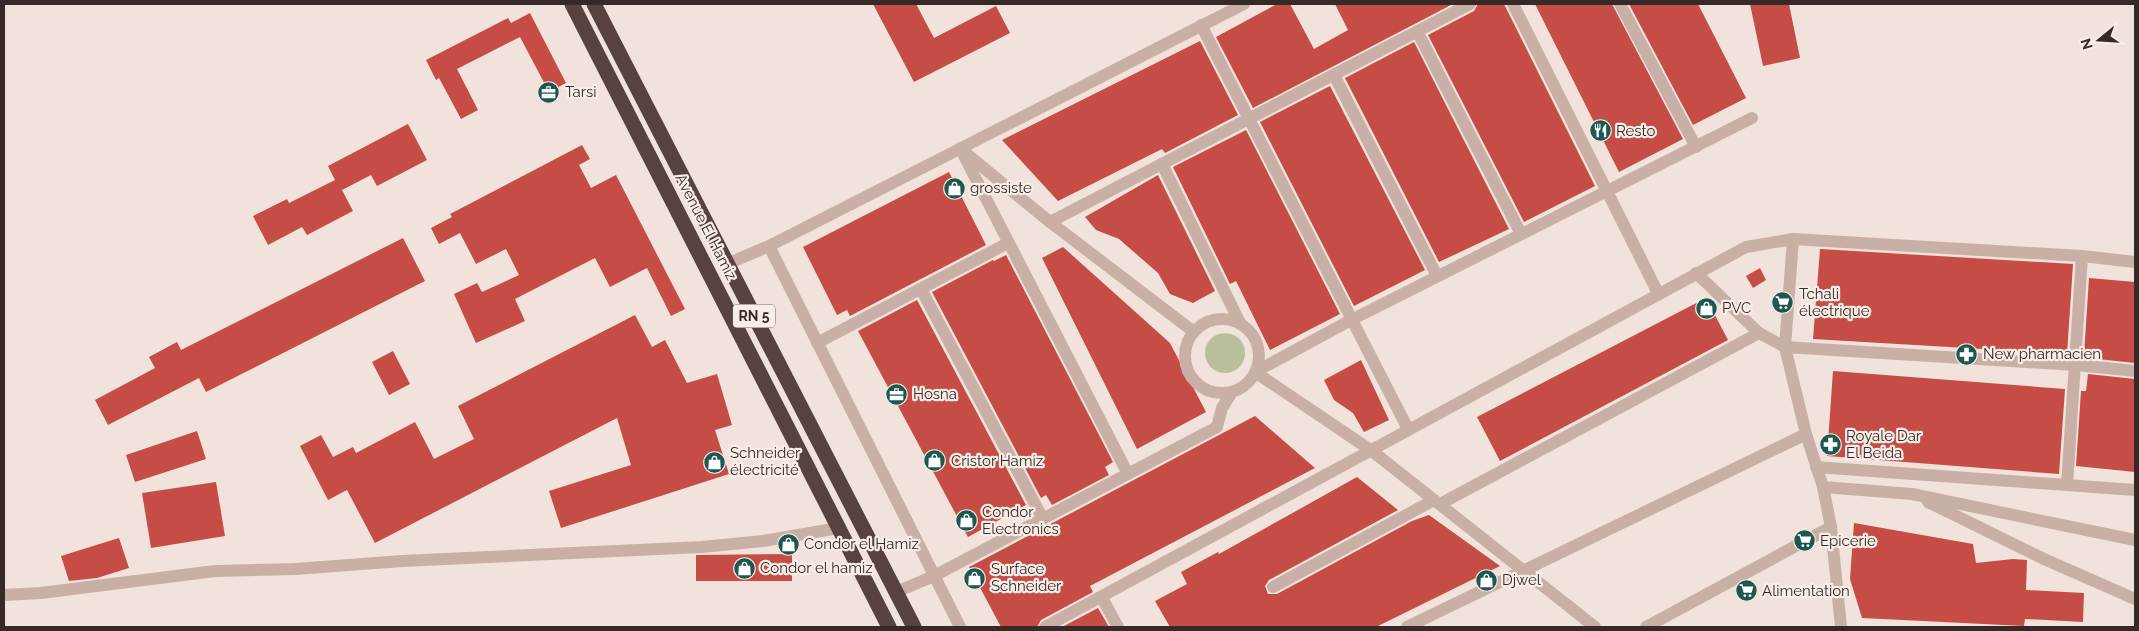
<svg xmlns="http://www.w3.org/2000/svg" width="2139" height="631" viewBox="0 0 2139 631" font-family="Raleway,sans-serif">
<rect width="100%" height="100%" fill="#f1e3db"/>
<circle fill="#bac09b" cx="1225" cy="353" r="20"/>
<g fill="#c54d45">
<polygon points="873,4 916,4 934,38 996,6 1010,33 914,82"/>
<polygon points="1277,4 1290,4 1314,49 1348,30 1335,4 1453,4 1253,108 1216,37"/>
<polygon points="1478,4 1504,4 1595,186 1524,222 1428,35 1474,11"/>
<polygon points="1535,4 1612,4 1683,139 1619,172"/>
<polygon points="1629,4 1698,4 1746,98 1693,125"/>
<polygon points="1750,4 1789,4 1800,58 1763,66"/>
<polygon points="530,13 566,83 549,92 520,37 457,69 478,110 461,119 439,78 436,80 426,60 508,18 511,23"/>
<polygon points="1200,41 1238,115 1165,153 1162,149 1058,201 1002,140"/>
<polygon points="1414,42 1509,229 1439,262 1345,78"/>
<polygon points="1330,86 1425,270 1354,306 1260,122"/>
<polygon points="408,124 427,160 377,186 371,175 342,190 353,211 307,235 302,227 268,245 253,216 287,199 289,203 335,180 328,166"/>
<polygon points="1246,130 1340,314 1270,350 1236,281 1230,284 1173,167"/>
<polygon points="582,145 590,159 579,165 591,188 616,175 685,309 671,316 647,268 610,287 595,258 515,299 525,321 476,343 454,294 477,283 482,292 519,275 506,249 476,264 460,233 439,244 431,228 452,217 450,214"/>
<polygon points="949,172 986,245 850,316 847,310 837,315 803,247"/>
<polygon points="1158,175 1215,291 1193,303 1170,294 1158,273 1119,239 1096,230 1085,217"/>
<polygon points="403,238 425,281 206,392 199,378 108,425 95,400 155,368 149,357 177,342 181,350"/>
<polygon points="1063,247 1170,343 1206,412 1137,449 1042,258"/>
<polygon points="1820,249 2073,264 2067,354 1813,339"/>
<polygon points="1006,255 1113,462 1105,467 1109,475 1052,505 1046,495 1041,498 932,292 993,260 994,261"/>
<polygon points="1760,268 1766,280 1753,288 1746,276"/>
<polygon points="2089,278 2135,282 2135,363 2088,358 2088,356 2084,355"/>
<polygon points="1706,298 1728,340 1500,461 1477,417"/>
<polygon points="917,300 1026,505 968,537 858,331"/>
<polygon points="635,315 652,347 665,340 687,383 717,374 732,425 715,430 729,474 561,528 549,491 631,465 617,418 375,543 347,490 328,500 300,446 321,435 333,457 353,447 356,453 415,422 434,459 474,439 458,406"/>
<polygon points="393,351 410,384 389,395 372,362"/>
<polygon points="1361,360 1389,420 1364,432 1353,413 1334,400 1324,380"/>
<polygon points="1833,371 2065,389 2059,474 1827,456"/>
<polygon points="2088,374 2135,379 2135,472 2076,466 2081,391 2086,391"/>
<polygon points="1255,416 1315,468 1090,586 1093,592 1041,620 1037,627 1001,627 969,567"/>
<polygon points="197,431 206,459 135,482 126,455"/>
<polygon points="1357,477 1398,510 1269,580 1265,586 1268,594 1277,594 1412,521 1429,515 1500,566 1376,627 1170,627 1155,601 1187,584 1181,572 1218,552 1219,554"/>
<polygon points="216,482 225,536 151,548 142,493"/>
<polygon points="1854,523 1973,544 1976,563 2013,559 2027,560 2026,590 2084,593 2083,622 2025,619 2024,626 1862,618 1850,579"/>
<polygon points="119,538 129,568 97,578 69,581 61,556"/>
<polygon points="792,554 792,581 696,581 696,555"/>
<polygon points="1098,608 1109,627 1062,627"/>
</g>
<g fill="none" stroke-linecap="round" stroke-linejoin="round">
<g stroke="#c9b0a7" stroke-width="12">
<polyline points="1513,4 1658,293"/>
<polyline points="1620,4 1696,147"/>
<polyline points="1201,25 1408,429"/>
<polyline points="1417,31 1521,234"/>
<polyline points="1334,75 1437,276"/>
<polyline points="960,148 1128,474"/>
<polyline points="963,151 1050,222 1194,332"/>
<polyline points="1162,164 1240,323"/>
<polyline points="1050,222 1470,4"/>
<polyline points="1793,239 1785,347 1806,434 1823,487 1831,527 1841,627"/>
<polyline points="769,246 960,627"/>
<polyline points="727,264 769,246 1244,4"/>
<polyline points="1696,273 1759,333 1785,347 2076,365 2135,371"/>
<polyline points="921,289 1043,519"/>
<circle cx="1222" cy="356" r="37"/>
<polyline points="817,343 1008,243"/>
<polyline points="1816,467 2135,490"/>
<polyline points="2067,485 2082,256"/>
<polyline points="1823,487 1912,494 2135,540"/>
<polyline points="1928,502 2044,559 2135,599"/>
<polyline points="1440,504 1759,333"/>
<polyline points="1273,587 1434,500"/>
<polyline points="896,592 934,576 1217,427 1222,408 1232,392"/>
<polyline points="4,595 41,593 215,571 295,569 402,561 702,547 763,541 839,528"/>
<polyline points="1102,598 1118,627"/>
<polyline points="1045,627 1746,247 1793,239 2082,256 2135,262"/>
<polyline points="1407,627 1806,434"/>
<polyline points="1595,627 1372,451 1255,372 1351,320 1752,118"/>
<polyline points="1646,627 1831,527"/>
</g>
<g stroke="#57423e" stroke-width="15">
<polyline points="572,4 889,627"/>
<polyline points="594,4 914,627"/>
</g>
</g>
<defs>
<symbol id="office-disc" viewBox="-11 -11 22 22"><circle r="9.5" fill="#1d5750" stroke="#f9eee7"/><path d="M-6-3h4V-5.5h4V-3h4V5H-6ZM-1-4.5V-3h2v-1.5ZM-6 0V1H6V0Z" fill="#fff"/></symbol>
<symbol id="restaurant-disc" viewBox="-11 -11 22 22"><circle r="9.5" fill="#1d5750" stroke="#f9eee7"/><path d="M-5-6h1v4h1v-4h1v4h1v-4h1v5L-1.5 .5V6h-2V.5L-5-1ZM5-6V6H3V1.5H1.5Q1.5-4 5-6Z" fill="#fff"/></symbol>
<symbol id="shop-disc" viewBox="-11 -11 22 22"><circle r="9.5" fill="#1d5750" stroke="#f9eee7"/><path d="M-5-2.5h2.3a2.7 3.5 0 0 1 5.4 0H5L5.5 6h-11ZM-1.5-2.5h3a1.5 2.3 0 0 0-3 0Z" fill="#fff"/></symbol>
<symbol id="supermarket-disc" viewBox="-11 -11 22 22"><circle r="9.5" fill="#1d5750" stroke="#f9eee7"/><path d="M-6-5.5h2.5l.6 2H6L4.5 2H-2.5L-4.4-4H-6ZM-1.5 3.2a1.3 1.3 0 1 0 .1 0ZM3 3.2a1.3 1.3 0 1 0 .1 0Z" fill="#fff"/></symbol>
<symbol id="pharmacy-disc" viewBox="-11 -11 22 22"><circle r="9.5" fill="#1d5750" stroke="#f9eee7"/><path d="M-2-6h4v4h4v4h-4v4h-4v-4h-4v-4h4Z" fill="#fff"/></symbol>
</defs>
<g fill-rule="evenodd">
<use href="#office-disc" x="536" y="80" width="25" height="25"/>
<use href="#restaurant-disc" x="1588" y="118" width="25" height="25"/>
<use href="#shop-disc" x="942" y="176" width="25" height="25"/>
<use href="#supermarket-disc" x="1770" y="290" width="25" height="25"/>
<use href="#shop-disc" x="1694" y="296" width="25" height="25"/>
<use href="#pharmacy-disc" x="1954" y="342" width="25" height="25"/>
<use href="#office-disc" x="884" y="382" width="25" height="25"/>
<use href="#pharmacy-disc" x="1818" y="432" width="25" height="25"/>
<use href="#shop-disc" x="922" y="448" width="25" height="25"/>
<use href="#shop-disc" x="702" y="450" width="25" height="25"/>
<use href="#shop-disc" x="954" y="508" width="25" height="25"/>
<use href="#supermarket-disc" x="1792" y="528" width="25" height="25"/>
<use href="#shop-disc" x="776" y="532" width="25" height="25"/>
<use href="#shop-disc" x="732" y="556" width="25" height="25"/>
<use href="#shop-disc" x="962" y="566" width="25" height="25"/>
<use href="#shop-disc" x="1474" y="568" width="25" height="25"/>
<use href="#supermarket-disc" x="1734" y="578" width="25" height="25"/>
</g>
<g text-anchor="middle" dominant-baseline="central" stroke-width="4.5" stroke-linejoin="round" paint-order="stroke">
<rect fill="#f9eee7" stroke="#706461" stroke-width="1" x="733" y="304.5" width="42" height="23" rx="4"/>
<g font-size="14" font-weight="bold" fill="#362927">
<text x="754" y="316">RN 5</text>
</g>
<g font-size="15" fill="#362927" stroke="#f9eee7" text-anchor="start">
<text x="565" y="92">Tarsi</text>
<text x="1616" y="131">Resto</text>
<text x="970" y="188">grossiste</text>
<text x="1799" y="294">Tchali<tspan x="1799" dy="17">électrique</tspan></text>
<text x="1722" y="308">PVC</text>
<text x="1983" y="354">New pharmacien</text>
<text x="913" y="394">Hosna</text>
<text x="1846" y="436">Royale Dar<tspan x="1846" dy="17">El Beida</tspan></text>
<text x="730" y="453">Schneider<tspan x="730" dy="17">électricité</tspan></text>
<text x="951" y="461">Cristor Hamiz</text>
<text x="982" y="512">Condor<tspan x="982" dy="17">Electronics</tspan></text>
<text x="1820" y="541">Epicerie</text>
<text x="804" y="544">Condor el Hamiz</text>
<text x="760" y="568">Condor el hamiz</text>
<text x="991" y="569">Surface<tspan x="991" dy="17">Schneider</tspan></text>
<text x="1502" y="580">Djwel</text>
<text x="1762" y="591">Alimentation</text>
</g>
<g font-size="15" fill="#362927" stroke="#f9eee7">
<text transform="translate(706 227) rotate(63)">Avenue El Hamiz</text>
</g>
</g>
<rect width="2139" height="631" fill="none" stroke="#362927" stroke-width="10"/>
<g transform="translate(2099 40) rotate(252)" stroke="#f9eee7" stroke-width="4" paint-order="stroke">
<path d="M0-4L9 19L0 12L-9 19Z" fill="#362927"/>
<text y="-8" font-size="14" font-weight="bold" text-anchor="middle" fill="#362927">N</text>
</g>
</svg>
